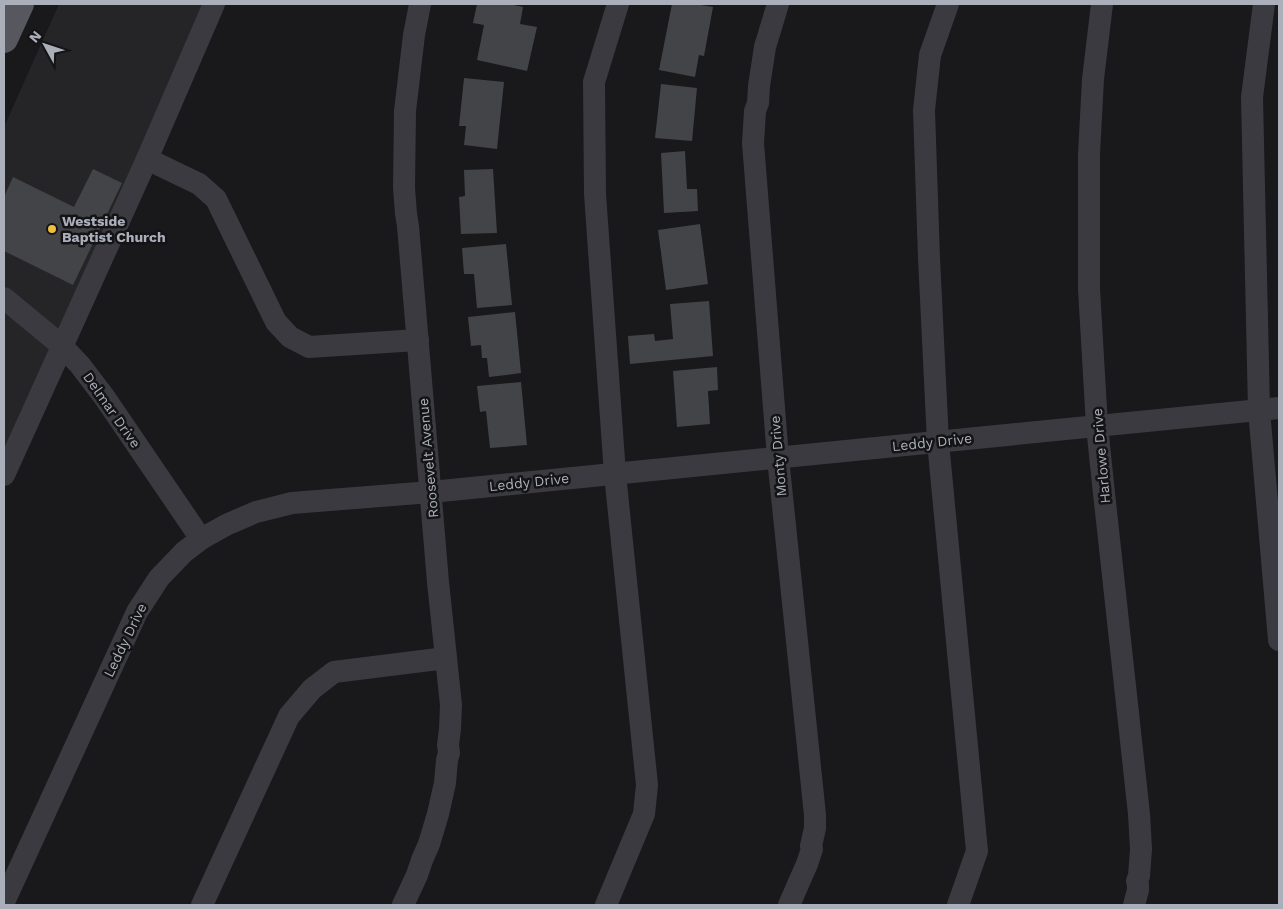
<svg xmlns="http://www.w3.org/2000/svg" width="1283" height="909" viewBox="0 0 1283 909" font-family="'Work Sans',sans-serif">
<rect width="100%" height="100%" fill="#19191b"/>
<polygon fill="#252528" points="59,4 216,4 4,470 4,127"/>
<g fill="#434448">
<polygon points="477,4 509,4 523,7 520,24 537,27 527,71 477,60 484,25 473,23"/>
<polygon points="672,4 695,4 713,7 704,56 699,55 695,77 659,70"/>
<polygon points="464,78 504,82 497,149 464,145 466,126 459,126"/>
<polygon points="661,84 697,88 692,141 655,138"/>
<polygon points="685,151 687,189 697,189 698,211 664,213 661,153"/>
<polygon points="93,169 122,183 73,285 4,251 4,197 13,177 74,207"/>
<polygon points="493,169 497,233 461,234 459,197 465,196 464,170"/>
<polygon points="700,224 708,284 666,290 658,230"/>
<polygon points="506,244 512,305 477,308 474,274 464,274 462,248"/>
<polygon points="709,301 713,356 630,364 628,336 654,334 655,341 673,339 670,304"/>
<polygon points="515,312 521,373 489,377 487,358 482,358 481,345 471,346 468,317"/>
<polygon points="717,367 718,390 708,391 710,424 677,427 673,371"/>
<polygon points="521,382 527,445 490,448 486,411 480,412 477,386"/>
</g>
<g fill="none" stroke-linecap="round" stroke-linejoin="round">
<g stroke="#3a3a40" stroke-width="22">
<polyline points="778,4 765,47 759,86 758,103 755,111 753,143 778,458 815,815 815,828 811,846 812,849 807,864 789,905"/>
<polyline points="948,4 930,55 924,110 929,258 938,442 977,851 958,905"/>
<polyline points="1102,4 1093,79 1089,154 1089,289 1097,426 1103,484 1139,814 1141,849 1139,876 1137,881 1138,885 1138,890 1134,905"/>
<polyline points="1264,4 1252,97 1259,410 1279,640"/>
<polyline points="147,159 199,184 216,199 276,322 290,337 309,347 418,340"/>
<polyline points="4,298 62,346 80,365 105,398 201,539"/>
<polyline points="4,475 147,159 214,4"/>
<polyline points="4,902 137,612 159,578 184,552 201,539 226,525 256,512 292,503 431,492 1279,408"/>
<polyline points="202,905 289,716 312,689 334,672 446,658"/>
<polyline points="403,905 417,875 422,860 429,844 438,814 445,783 447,760 449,753 448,745 450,729 451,705 438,582 408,226 406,214 404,188 405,111 414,35 420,4"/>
<polyline points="606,905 644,814 647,785 615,474 595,194 594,82 618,4"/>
</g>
<polyline stroke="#56575f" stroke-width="28" points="4,39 20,4"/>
</g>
<circle fill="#efc03c" stroke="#141416" stroke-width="2" cx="52" cy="229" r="5"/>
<g text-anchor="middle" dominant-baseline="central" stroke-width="5" stroke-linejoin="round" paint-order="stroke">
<g font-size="14" font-weight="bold" fill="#abafba" stroke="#141416" text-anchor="start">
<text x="62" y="221">Westside<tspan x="62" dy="16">Baptist Church</tspan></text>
</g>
<g font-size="14" fill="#abafba" stroke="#141416">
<text transform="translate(112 410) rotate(55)">Delmar Drive</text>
<text transform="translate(932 442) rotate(-6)">Leddy Drive</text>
<text transform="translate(778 456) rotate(-95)">Monty Drive</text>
<text transform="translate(1101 456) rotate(-95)">Harlowe Drive</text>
<text transform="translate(428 458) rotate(-95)">Roosevelt Avenue</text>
<text transform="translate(529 482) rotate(-6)">Leddy Drive</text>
<text transform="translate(125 640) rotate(-64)">Leddy Drive</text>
</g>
</g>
<rect width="1283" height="909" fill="none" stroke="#abafba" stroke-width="10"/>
<g transform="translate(45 45) rotate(310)" stroke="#141416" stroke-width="4" paint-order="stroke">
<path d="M0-4L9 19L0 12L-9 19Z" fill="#abafba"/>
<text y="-8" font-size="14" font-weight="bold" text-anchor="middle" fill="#abafba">N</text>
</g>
</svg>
